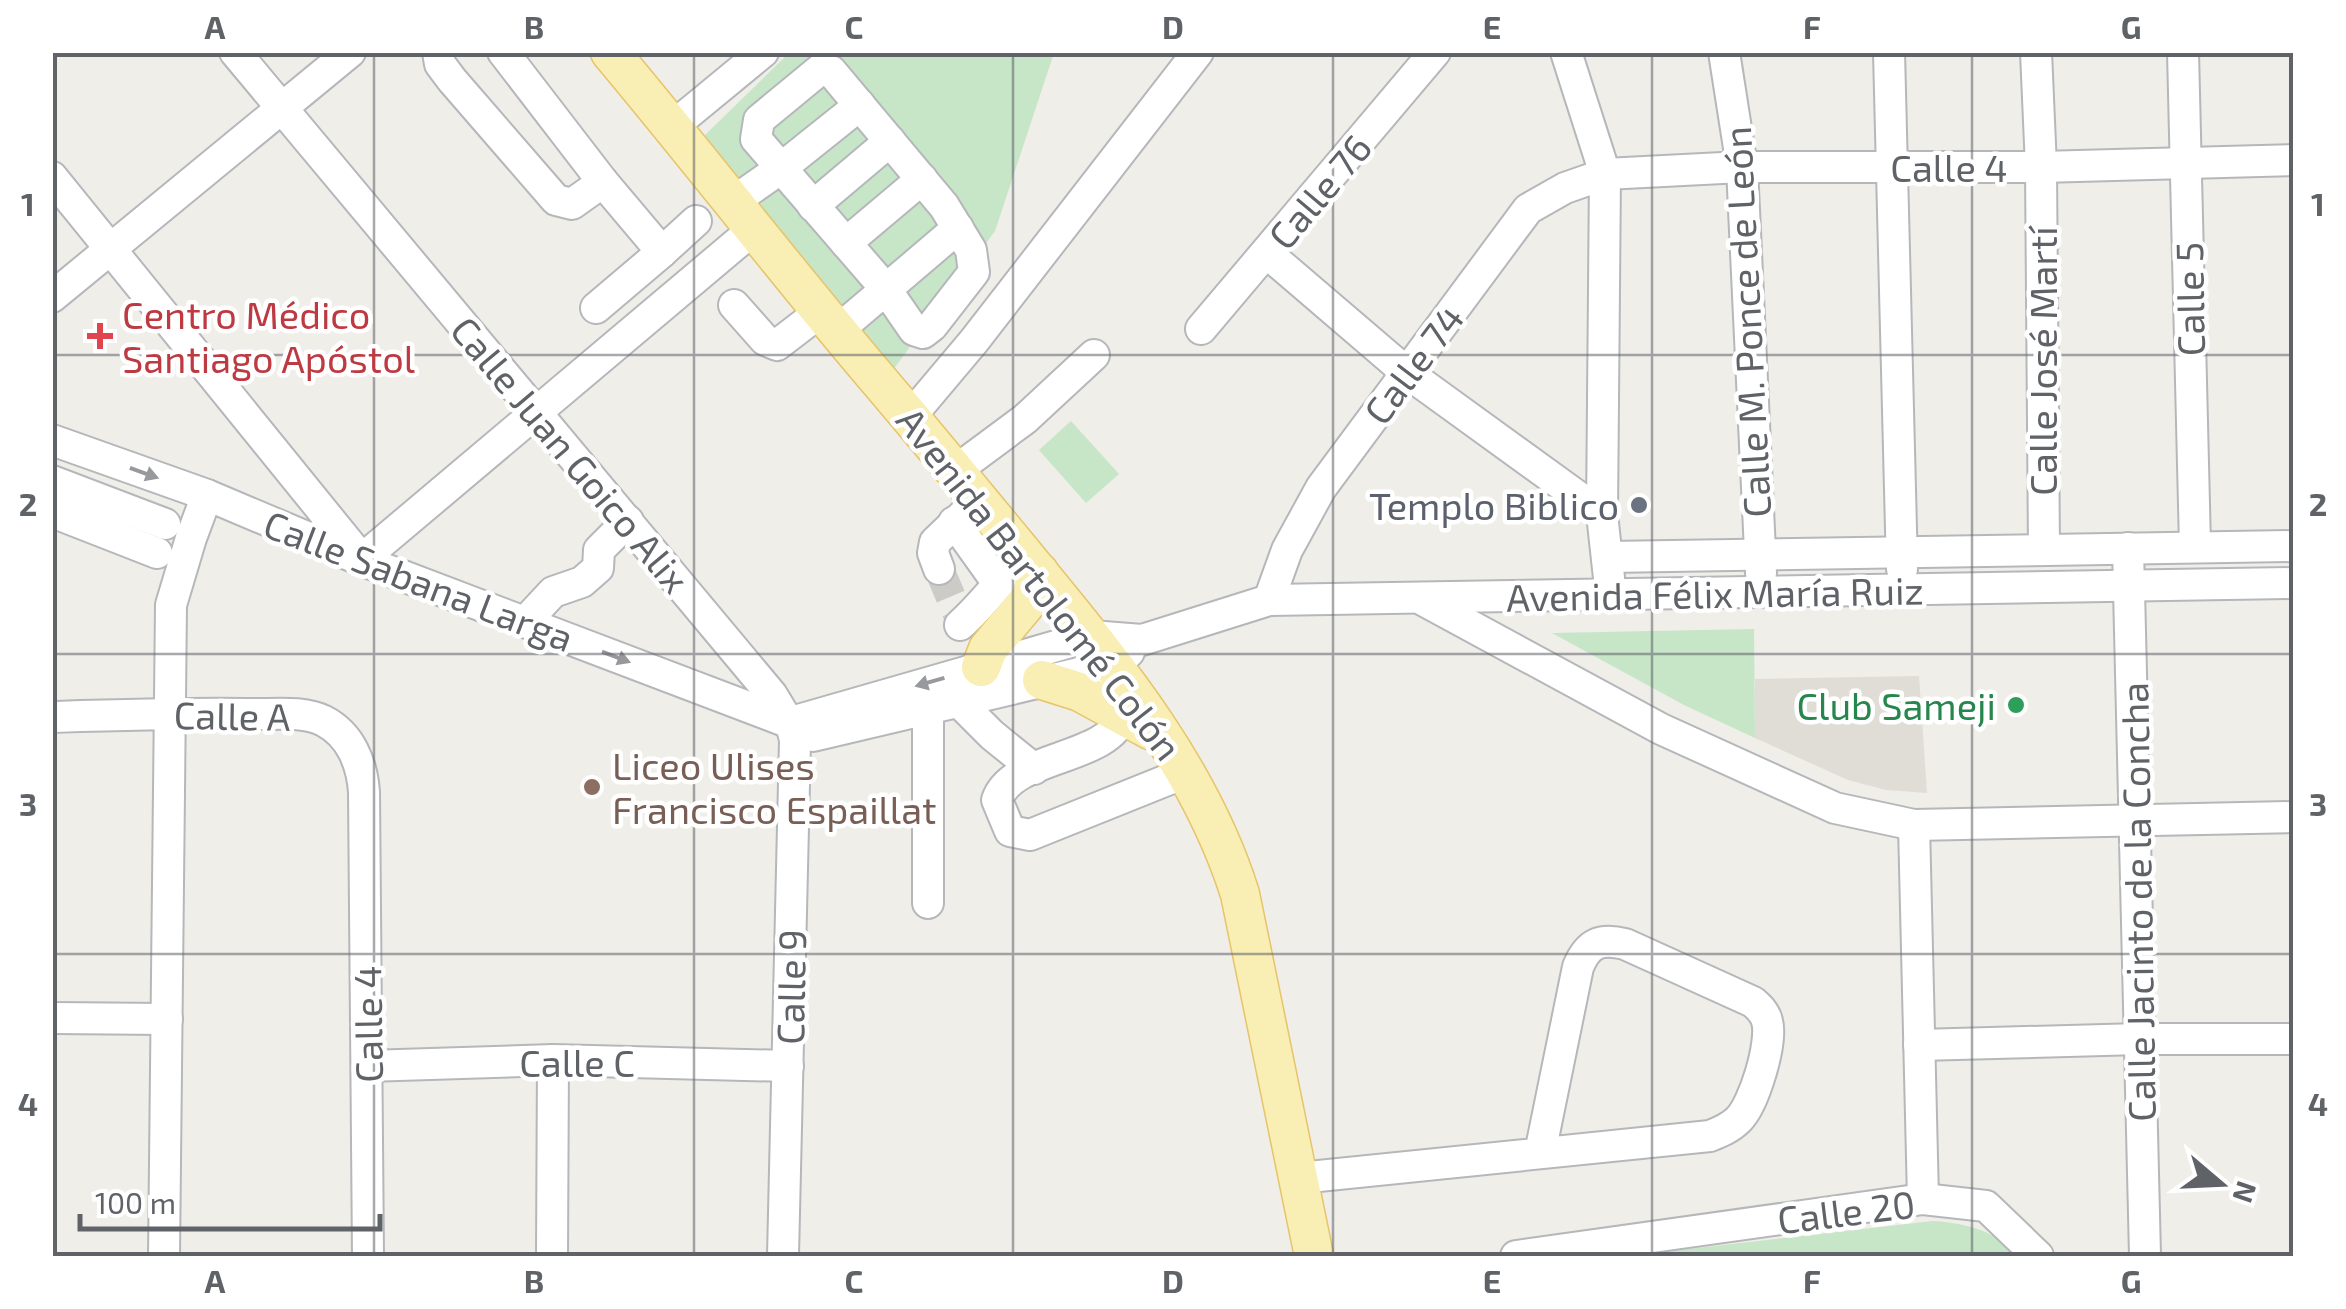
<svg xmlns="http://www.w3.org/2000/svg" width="2346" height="1309" viewBox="0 0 2346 1309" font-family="'Exo 2',sans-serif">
<rect width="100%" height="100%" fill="#f0eee8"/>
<polygon fill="#e0ddd6" points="1919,676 1927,793 1886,790 1848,780 1755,738 1755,679"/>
<g fill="#c7e5c7">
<polygon points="789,53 1054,53 995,231 893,370 704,136"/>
<polygon points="1071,421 1119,474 1086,503 1039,450"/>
<polygon points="1754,629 1755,738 1684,705 1552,633"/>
<path d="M 1933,1221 C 1973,1224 1991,1231 2022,1256 L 1627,1256 Z"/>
</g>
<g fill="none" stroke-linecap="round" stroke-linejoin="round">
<polyline stroke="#cccbc8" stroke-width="30" stroke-dasharray="30 15" stroke-linecap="butt" points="939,569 958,614"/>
<defs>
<g id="minor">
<polyline points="235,52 772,695 792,728 795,740 783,1256"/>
<polyline points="438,52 440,64 452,80 556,200 572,204 603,182"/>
<polyline points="503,52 603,182 662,252 696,221"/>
<polyline points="1566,52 1605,174 1602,514 1609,578"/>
<polyline points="1724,52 1742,167 1761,573"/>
<polyline points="1889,52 1902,569"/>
<polyline points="2036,52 2041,167 2044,550"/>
<polyline points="2183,52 2195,546"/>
<polygon points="822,68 831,71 944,206 971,250 974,272 932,326 923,333 914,330 885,288 756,139 759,120"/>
<polyline points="672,127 763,52"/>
<polyline points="52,177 360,557"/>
<polyline points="734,201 780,169 860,105"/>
<polyline points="813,206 890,141"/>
<polyline points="846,243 922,179"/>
<polyline points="1267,253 1406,372 1602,514"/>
<polyline points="52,297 350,52"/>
<polyline points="734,305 765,340 777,345 820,312"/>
<polyline points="596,308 662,252"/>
<polyline points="1201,329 1435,52"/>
<polyline points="837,331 958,228"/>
<polyline points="910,417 974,341 1198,52"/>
<polyline points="52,440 207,495 361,560 785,721"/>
<polyline points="955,471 1025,419 1094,355"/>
<polyline points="52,481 165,524"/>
<polyline points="52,512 157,553"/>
<polyline points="954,522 997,582"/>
<polyline points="2128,548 2145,1256"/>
<polyline points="1608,557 2294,546"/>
<polyline points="361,560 755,228"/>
<polyline points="939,569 933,553 935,542 980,499"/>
<polyline points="1269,600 1287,550 1321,488 1528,209 1565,188 1605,174 1742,167 2041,167 2294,160"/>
<polyline points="1423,600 1661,729 1835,808 1914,825 2294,817"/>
<polyline points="525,622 553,592 582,582 598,568 599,550 628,521"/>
<path d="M 960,625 C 985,603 1001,578 1025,556"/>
<polyline points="958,701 992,735 1034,769"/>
<polyline points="928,708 928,903"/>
<path d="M 1123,715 C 1109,761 1013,754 997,800 L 1010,831 L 1030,835 L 1187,772"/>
<path d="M 52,717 C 118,715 182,713 247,714 C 272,715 302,710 324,721 C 351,735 362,764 364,792 L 368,1256"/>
<polyline points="788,723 1091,636 1142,640 1269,600 2294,583"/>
<polyline points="813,736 1113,665 1129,652"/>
<polyline points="1914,825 1923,1199"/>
<polyline points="52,1018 167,1019"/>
<polyline points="1919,1045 2140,1039 2294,1039"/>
<polyline points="367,1066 553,1060 788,1066"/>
<path d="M 1299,1178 L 1710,1136 C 1720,1132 1730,1128 1738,1120 C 1754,1105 1773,1042 1767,1021 C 1765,1013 1760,1008 1753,1002 L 1625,944 C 1600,938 1588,943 1578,967 L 1540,1153"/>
<polyline points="164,1256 171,605 191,538 207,495"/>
<polyline points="552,1256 553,1060"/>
<polyline points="1516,1256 1923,1199 1986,1206 2038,1256"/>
</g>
<g id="major">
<path d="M 610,52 C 698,157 782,266 870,370 C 923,432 974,494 1026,557 C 1111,661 1199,764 1240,894 L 1314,1256"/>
<polyline points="981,667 988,649 1029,600 1039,572"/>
<polyline points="1042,680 1080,692 1152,731"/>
</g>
</defs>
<use href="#minor" stroke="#b5b7bb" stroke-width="34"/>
<use href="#major" stroke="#e7c469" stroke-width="41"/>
<use href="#minor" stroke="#fff" stroke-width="30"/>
<use href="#major" stroke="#f9eeb3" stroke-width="38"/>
</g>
<defs><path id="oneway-solid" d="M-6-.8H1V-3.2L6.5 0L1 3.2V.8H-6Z" transform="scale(2.5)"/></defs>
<g fill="#97999c">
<use href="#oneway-solid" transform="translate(144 473) rotate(20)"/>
<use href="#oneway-solid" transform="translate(616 657) rotate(21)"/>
<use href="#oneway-solid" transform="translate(930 682) rotate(164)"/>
</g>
<path fill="none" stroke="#5f6267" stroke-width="2.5" stroke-opacity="0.55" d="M 374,52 L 374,1256M 694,52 L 694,1256M 1013,52 L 1013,1256M 1333,52 L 1333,1256M 1652,52 L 1652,1256M 1972,52 L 1972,1256M 52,355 L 2294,355M 52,654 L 2294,654M 52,954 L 2294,954"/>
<path fill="#e0444e" stroke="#fff" stroke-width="4" d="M95 321h10v10h10v10h-10v10h-10v-10h-10v-10h10z"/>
<circle fill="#6b7280" stroke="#fff" stroke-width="4" cx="1639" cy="505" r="10"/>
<circle fill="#2e9e5b" stroke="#fff" stroke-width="4" cx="2016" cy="705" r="10"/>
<circle fill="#8d6e63" stroke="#fff" stroke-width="4" cx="592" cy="787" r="10"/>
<g text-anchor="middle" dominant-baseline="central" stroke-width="9" stroke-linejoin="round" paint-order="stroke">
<g font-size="38" fill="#5f6267" stroke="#fff">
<text x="1949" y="167">Calle 4</text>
<text transform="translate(1319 191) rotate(-50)">Calle 76</text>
<text transform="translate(2189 299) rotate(-91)">Calle 5</text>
<text transform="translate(1746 322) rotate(-93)">Calle M. Ponce de León</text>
<text transform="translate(2042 361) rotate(-90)">Calle José Martí</text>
<text transform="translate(1413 364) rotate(-53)">Calle 74</text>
<text transform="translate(571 454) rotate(50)">Calle Juan Goico Alix</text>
<text transform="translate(419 580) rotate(21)">Calle Sabana Larga</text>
<text transform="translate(1040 583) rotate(52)">Avenida Bartolomé Colón</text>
<text transform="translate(1715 593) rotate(-1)">Avenida Félix María Ruiz</text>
<text transform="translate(232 715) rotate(1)">Calle A</text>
<text transform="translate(2137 902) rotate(-91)">Calle Jacinto de la Concha</text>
<text transform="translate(790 987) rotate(-89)">Calle 9</text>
<text transform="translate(367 1024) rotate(-91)">Calle 4</text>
<text x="577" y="1062">Calle C</text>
<text transform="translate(1846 1211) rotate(-7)">Calle 20</text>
</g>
<g font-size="38" fill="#be3a42" stroke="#fff" text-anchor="start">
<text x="122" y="314">Centro Médico<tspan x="122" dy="44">Santiago Apóstol</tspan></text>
</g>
<g font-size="38" fill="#5b616d" stroke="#fff" text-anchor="end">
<text x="1619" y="505">Templo Biblico</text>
</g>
<g font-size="38" fill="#27864d" stroke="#fff" text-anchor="end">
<text x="1996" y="705">Club Sameji</text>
</g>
<g font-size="38" fill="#785e54" stroke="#fff" text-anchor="start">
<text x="612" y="765">Liceo Ulises<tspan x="612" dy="44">Francisco Espaillat</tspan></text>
</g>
</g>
<rect width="2346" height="1309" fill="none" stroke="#ffffff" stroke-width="110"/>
<g transform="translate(2221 1184) rotate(109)" stroke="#ffffff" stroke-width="8" paint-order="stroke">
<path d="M0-8L18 38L0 25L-18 38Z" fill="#5f6267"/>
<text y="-15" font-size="28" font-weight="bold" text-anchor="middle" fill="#5f6267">N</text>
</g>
<path d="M80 1214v15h300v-15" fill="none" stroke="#5f6267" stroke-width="5"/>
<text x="95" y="1214" font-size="30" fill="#5f6267" stroke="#ffffff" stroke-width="8" paint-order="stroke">100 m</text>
<rect x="55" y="55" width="2236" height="1199" fill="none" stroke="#5f6267" stroke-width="4"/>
<g font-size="32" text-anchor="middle" font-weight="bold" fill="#5f6267">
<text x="215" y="39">A</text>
<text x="534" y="39">B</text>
<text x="854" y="39">C</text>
<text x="1173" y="39">D</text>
<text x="1492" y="39">E</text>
<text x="1812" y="39">F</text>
<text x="2131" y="39">G</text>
<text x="28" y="216">1</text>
<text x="2318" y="216">1</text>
<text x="28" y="516">2</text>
<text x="2318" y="516">2</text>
<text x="28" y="816">3</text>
<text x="2318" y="816">3</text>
<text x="28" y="1116">4</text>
<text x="2318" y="1116">4</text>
<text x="215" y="1293">A</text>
<text x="534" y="1293">B</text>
<text x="854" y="1293">C</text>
<text x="1173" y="1293">D</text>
<text x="1492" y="1293">E</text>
<text x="1812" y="1293">F</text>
<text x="2131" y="1293">G</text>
</g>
</svg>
